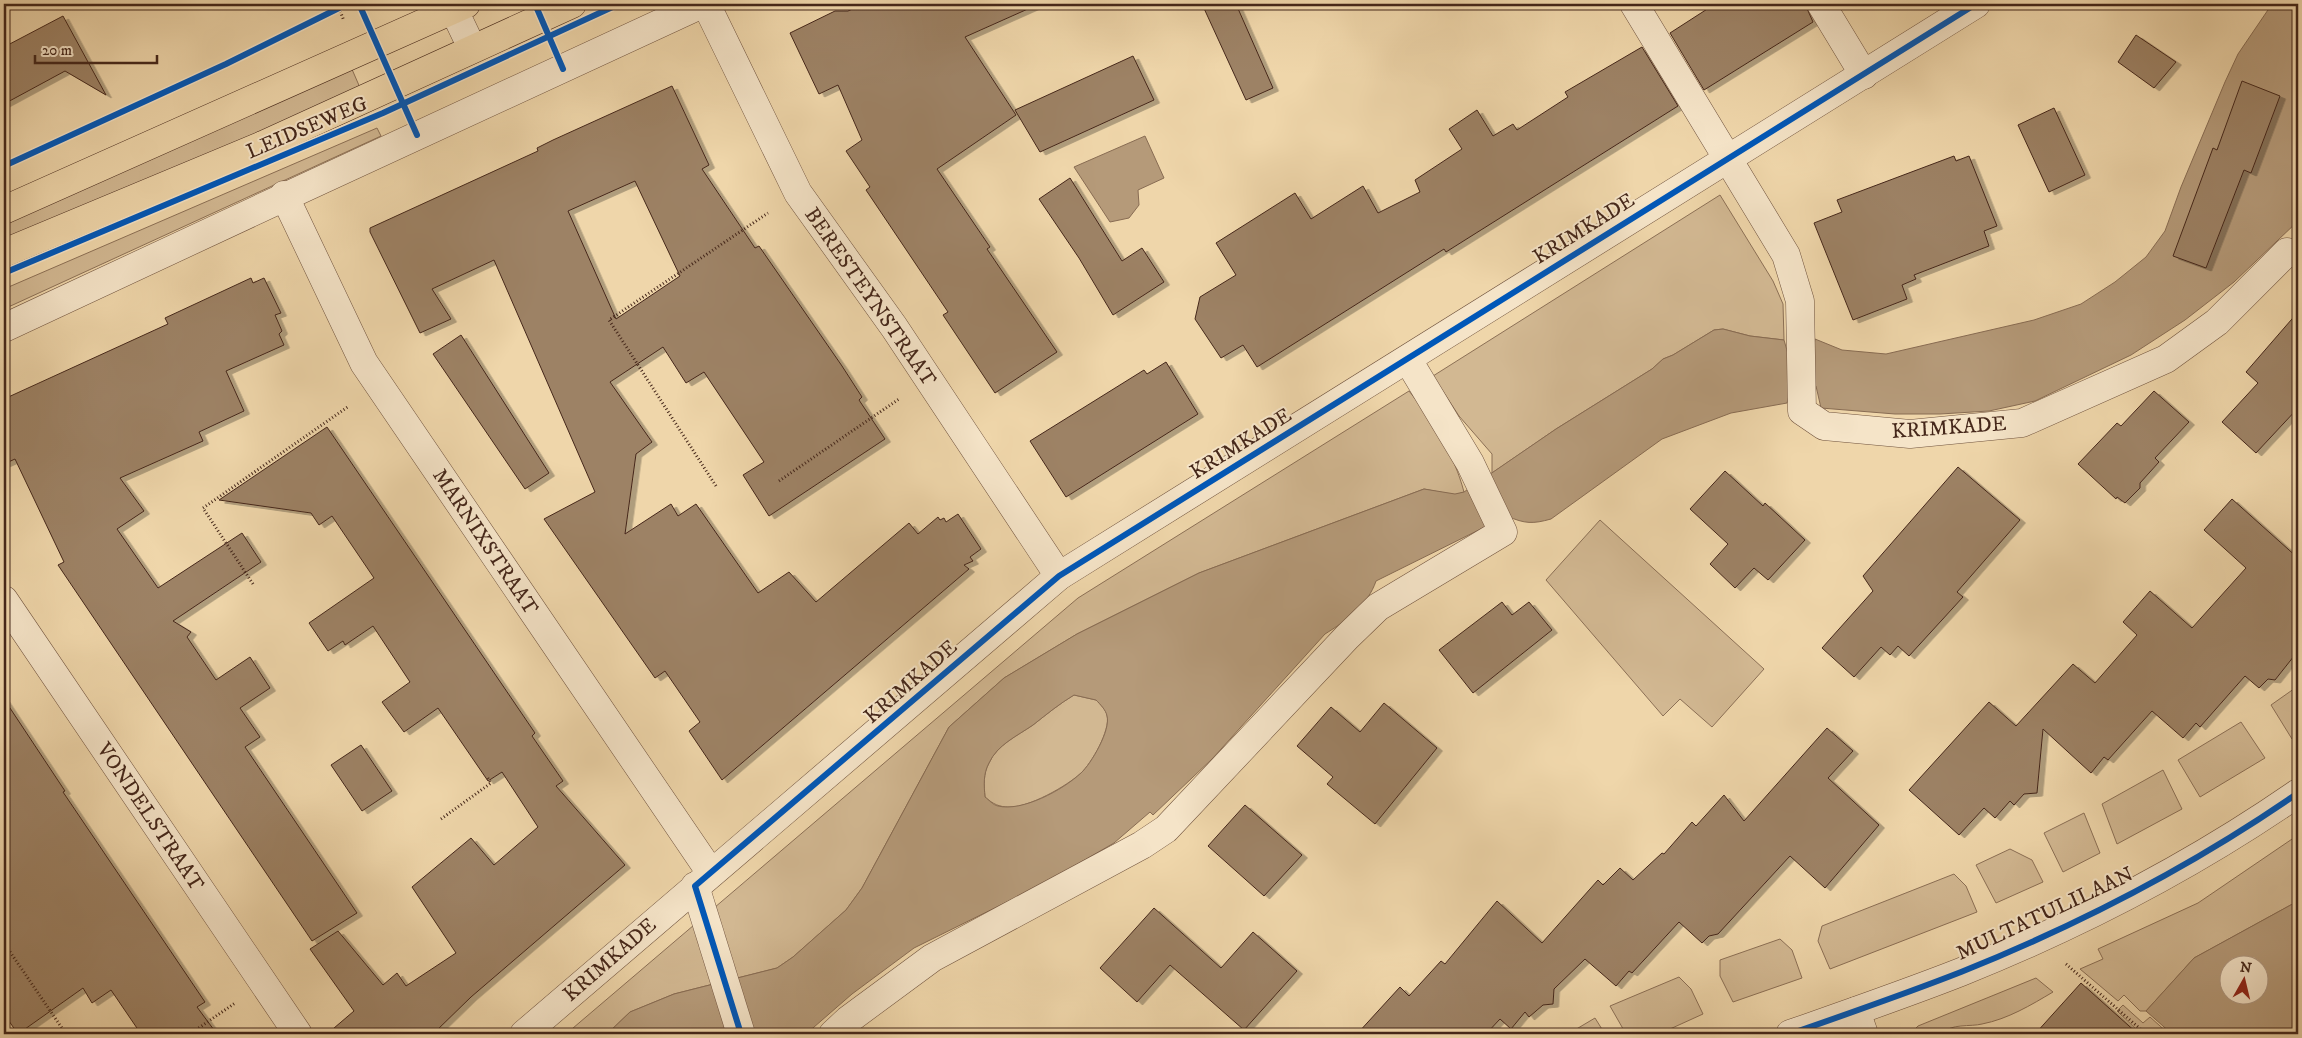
<svg xmlns="http://www.w3.org/2000/svg" width="2302" height="1038" viewBox="0 0 2302 1038" font-family="'IM FELL DW Pica',serif">
<defs>
<filter id="shadow"><feDropShadow dx="5.5" dy="3" stdDeviation="0" flood-color="#0004"/></filter>
</defs>
<rect width="100%" height="100%" fill="#efd6aa"/>
<filter id="stains"><feTurbulence type="fractalNoise" baseFrequency=".004" numOctaves="4"/><feColorMatrix values="0 0 0 0 .2 0 0 0 0 .09 0 0 0 0 .02 0 0 0 .5 -.17"/></filter>
<radialGradient id="worn" r=".72"><stop offset=".6" stop-color="#630" stop-opacity="0"/><stop offset="1" stop-color="#630" stop-opacity=".3"/></radialGradient>
<g fill="#d2b892" stroke="#8c7056">
<polygon points="351,67 361,90 4,240 4,222"/>
<polygon points="377,128 381,136 4,309 4,289"/>
<polygon points="1720,195 1773,281 1783,304 1784,340 1750,336 1723,329 1714,330 1673,355 1663,359 1652,369 1556,429 1492,473 1492,454 1459,416 1433,376"/>
<path d="M 1409,391 C 1433,421 1454,454 1464,492 L 1455,495 L 1424,489 L 1199,573 L 1077,634 L 1004,678 L 949,727 L 862,888 L 846,910 L 793,957 L 777,968 L 674,994 L 630,1012 L 607,1034 L 566,1034 L 1078,598 Z"/>
<polygon points="1600,520 1764,669 1712,727 1680,699 1663,716 1546,580"/>
<polygon points="2298,686 2298,735 2292,739 2271,705"/>
<path d="M 1074,695 L 1096,700 C 1100,704 1106,710 1107,715 C 1111,730 1091,764 1081,773 C 1067,786 1028,808 1009,807 C 999,807 993,804 985,797 C 984,785 983,774 989,763 C 997,745 1017,736 1033,725 C 1047,714 1059,704 1074,695 Z"/>
<polygon points="2241,722 2265,758 2200,797 2178,760"/>
<polygon points="2163,770 2182,809 2117,844 2102,804"/>
<polygon points="2084,813 2100,853 2063,872 2044,833"/>
<polygon points="2298,835 2298,901 2194,958 2146,1011 2140,1011 2124,995 2118,1001 2080,969 2103,959 2098,949 2198,903"/>
<polygon points="2010,849 2032,860 2043,882 1996,903 1976,865"/>
<polygon points="1954,874 1966,886 1977,912 1830,969 1818,941 1822,926"/>
<polygon points="1780,939 1792,950 1802,978 1733,1002 1720,976 1720,960"/>
<polygon points="1679,977 1691,989 1703,1014 1659,1034 1626,1034 1610,1006"/>
<path d="M 2036,978 L 2053,992 C 2031,1005 2008,1019 1982,1024 C 1971,1027 1950,1023 1942,1034 L 1910,1034 L 1918,1026 Z"/>
<polygon points="2123,1005 2143,1023 2150,1017 2169,1034 2134,1034 2137,1030 2117,1011"/>
<polygon points="1595,1018 1605,1034 1568,1034"/>
</g>
<g fill="#b59a79" stroke="#886c53" fill-rule="evenodd">
<path d="M 2272,4 L 2298,4 L 2298,221 L 2234,282 L 2185,320 L 2131,355 L 2035,401 L 1989,411 L 1940,414 L 1895,414 L 1821,408 L 1816,386 L 1791,387 L 1787,403 L 1731,413 L 1662,439 L 1551,519 C 1533,524 1525,524 1507,516 L 1376,581 C 1368,605 1346,621 1325,634 L 1212,759 L 1153,815 L 1150,812 L 1114,843 L 1043,884 L 914,948 L 852,994 L 806,1034 L 607,1034 L 630,1012 L 674,994 L 777,968 L 793,957 L 846,910 L 862,888 L 949,727 L 1004,678 L 1077,634 L 1199,573 L 1424,489 L 1455,494 L 1464,492 L 1556,429 L 1652,369 L 1663,359 L 1673,355 L 1714,330 L 1723,329 L 1750,336 L 1784,340 L 1790,361 L 1812,360 L 1815,339 L 1842,350 L 1886,354 L 2034,320 L 2081,304 L 2115,282 L 2146,257 L 2165,231 L 2181,187 L 2225,82 L 2238,54 ZM 1074,695 L 1096,700 C 1100,704 1106,710 1107,716 C 1111,730 1091,764 1081,773 C 1063,790 1022,812 998,806 C 993,805 989,800 985,797 C 984,785 983,774 989,763 C 997,745 1017,736 1033,725 C 1047,714 1059,704 1074,695 Z"/>
<polygon points="1145,136 1164,178 1138,190 1139,205 1129,218 1110,222 1074,167"/>
<path d="M 2298,901 L 2298,1034 L 2172,1034 L 2146,1011 L 2194,958 ZM 2230,966 L 2260,966 L 2260,996 L 2230,996 Z"/>
</g>
<g fill="#9d8265" stroke="#45271a" fill-rule="evenodd" filter="url(#shadow)">
<polygon points="863,4 1039,4 965,37 1016,115 937,169 990,247 987,249 1057,352 995,393 943,315 948,312 866,190 870,187 846,151 862,140 838,85 819,94 790,33 835,11 848,11"/>
<polygon points="1202,4 1236,4 1273,88 1246,100"/>
<polygon points="1715,4 1805,4 1813,22 1704,90 1670,33"/>
<polygon points="63,16 106,95 65,71 4,104 4,47"/>
<polygon points="2136,35 2176,62 2154,88 2118,62"/>
<polygon points="1642,47 1678,106 1446,252 1444,249 1257,367 1243,345 1221,358 1195,319 1200,297 1236,275 1216,243 1295,193 1311,219 1363,186 1378,213 1420,192 1415,180 1462,149 1449,129 1477,110 1493,136 1513,124 1517,130 1568,97 1565,92"/>
<polygon points="1133,56 1154,100 1040,152 1015,110"/>
<polygon points="2242,81 2280,96 2251,173 2244,170 2206,268 2173,256 2213,148 2217,150"/>
<path d="M 672,86 L 709,165 L 702,169 L 755,248 L 759,246 L 842,366 L 862,397 L 859,400 L 885,439 L 769,516 L 743,475 L 764,462 L 704,372 L 686,383 L 663,347 L 610,382 L 652,442 L 636,454 L 625,534 L 671,504 L 678,516 L 696,504 L 758,593 L 789,572 L 816,602 L 909,523 L 918,534 L 938,517 L 940,520 L 944,518 L 946,522 L 958,514 L 981,549 L 970,557 L 973,561 L 964,565 L 969,569 L 722,780 L 689,731 L 700,722 L 665,671 L 655,678 L 544,519 L 595,492 L 494,260 L 432,289 L 451,319 L 420,333 L 370,232 L 370,228 L 538,151 L 537,148 L 553,140 ZM 635,181 L 680,276 L 616,319 L 568,211 Z"/>
<polygon points="2054,108 2085,175 2049,192 2018,125"/>
<polygon points="1954,156 1956,161 1969,156 1997,226 1984,231 1989,246 1914,275 1916,279 1902,285 1907,299 1853,320 1814,223 1842,212 1837,200"/>
<polygon points="1070,178 1122,261 1142,248 1164,282 1113,315 1079,258 1039,199"/>
<polygon points="251,278 253,283 264,278 281,313 275,315 282,331 279,334 284,345 226,371 244,411 199,432 203,441 120,478 144,511 117,529 158,588 242,533 261,562 173,621 191,632 187,637 216,680 250,657 270,688 240,708 260,737 245,747 357,913 312,941 58,565 64,562 15,459 4,464 4,399 168,324 165,318"/>
<polygon points="2298,312 2298,408 2256,453 2222,422 2258,383 2246,372"/>
<polygon points="461,335 549,473 525,489 433,354"/>
<polygon points="1166,362 1198,414 1066,497 1030,441 1144,370 1147,374"/>
<polygon points="2154,391 2189,422 2155,458 2159,462 2140,483 2140,488 2125,503 2117,497 2116,499 2078,464 2117,423 2121,426"/>
<polygon points="327,427 535,733 532,736 563,781 556,786 625,865 471,997 433,1034 327,1034 354,1011 310,949 338,931 383,985 397,973 406,986 456,953 412,887 471,838 494,865 538,827 502,772 488,781 438,708 404,732 382,702 410,682 373,626 345,645 343,641 328,651 309,623 374,578 332,516 319,525 311,513 219,500"/>
<polygon points="1958,467 2020,520 1957,592 1963,597 1909,656 1898,646 1890,655 1881,647 1854,677 1822,648 1873,591 1863,576"/>
<polygon points="1725,471 1763,506 1765,503 1805,540 1768,580 1754,568 1735,588 1710,564 1728,544 1690,509"/>
<polygon points="2232,499 2298,558 2298,651 2275,680 2268,679 2259,688 2245,676 2200,727 2196,723 2183,738 2152,711 2108,760 2104,757 2091,773 2043,729 2037,793 2024,794 2014,805 2010,801 1995,818 1984,808 1959,835 1909,790 1989,702 2016,726 2073,664 2095,683 2137,635 2123,622 2150,591 2192,628 2246,568 2204,530"/>
<polygon points="1502,602 1512,615 1529,602 1552,630 1473,693 1439,650"/>
<polygon points="4,699 65,791 63,792 205,1002 197,1007 217,1034 141,1034 111,990 92,1003 83,988 18,1034 4,1014"/>
<polygon points="1384,703 1437,748 1375,824 1327,784 1333,777 1297,746 1331,707 1360,732"/>
<polygon points="1827,728 1853,751 1828,778 1879,825 1825,888 1790,856 1718,934 1709,936 1702,943 1679,922 1632,973 1629,971 1616,986 1585,959 1554,989 1553,1004 1543,1005 1529,1017 1525,1012 1511,1029 1500,1019 1486,1034 1357,1034 1400,987 1409,996 1441,961 1445,964 1497,901 1542,943 1598,880 1603,885 1620,868 1633,880 1662,853 1664,854 1692,822 1696,826 1724,795 1744,821"/>
<polygon points="361,745 392,791 362,811 331,765"/>
<polygon points="1245,805 1302,855 1264,896 1208,846"/>
<polygon points="1154,908 1221,968 1253,932 1297,971 1244,1030 1170,965 1137,1002 1100,968"/>
<polygon points="2081,983 2138,1034 2035,1034"/>
</g>
<g fill="none" stroke-linecap="round" stroke-linejoin="round">
<defs>
<g id="minor">
<polyline points="451,4 472,48"/>
<polyline points="706,4 798,193 894,327 1059,576"/>
<polyline points="1634,4 1786,255 1800,301 1802,411 1824,426 1910,434 2022,423 2166,359 2217,322 2287,252"/>
<polyline points="1821,4 1864,75"/>
<polyline points="284,195 364,363 711,873"/>
<path d="M 4,328 C 236,218 469,113 702,4"/>
<polyline points="4,600 298,1034"/>
<polyline points="695,886 741,1034"/>
<polyline points="1856,1011 1864,1034"/>
<polyline points="524,1034 1059,576 1976,4"/>
<polyline points="833,1034 848,1020 932,958 1142,845 1166,829 1347,637 1378,607 1503,532 1470,463 1408,360"/>
<path d="M 1790,1034 C 1847,1014 1905,994 1961,972 C 2078,925 2194,865 2298,793"/>
</g>
<g id="major">
<polyline points="4,210 466,4"/>
<polyline points="4,253 263,145 572,4"/>
</g>
</defs>
<use href="#minor" stroke="#70533e" stroke-width="29"/>
<use href="#major" stroke="#45271a" stroke-width="29"/>
<g stroke="#45271a" stroke-width="3" stroke-dasharray="1 2.5" stroke-linecap="butt">
<polyline points="339,8 344,21"/>
<polyline points="779,481 899,399"/>
<polyline points="716,486 609,320 768,213"/>
<polyline points="253,584 203,508 349,406"/>
<polyline points="441,819 491,783 487,777"/>
<polyline points="4,943 66,1034"/>
<polyline points="2066,964 2146,1034"/>
<polyline points="190,1034 235,1003"/>
</g>
<use href="#minor" stroke="#f5e4c8" stroke-width="28"/>
<use href="#major" stroke="#efd6aa" stroke-width="28"/>
<defs>
<g id="cycleway">
<polyline points="359,4 417,135"/>
<polyline points="535,4 563,69"/>
<polyline points="4,166 226,64 339,8 342,4"/>
<polyline points="4,273 383,113 619,4"/>
<polyline points="741,1034 695,886 1059,576 1976,4"/>
<path d="M 1790,1034 C 1847,1014 1905,994 1961,972 C 2078,925 2194,865 2298,793"/>
</g>
</defs>
<use href="#cycleway" stroke="#f5e4c8" stroke-width="9"/>
<use href="#cycleway" stroke="#0057b8" stroke-width="6"/>
</g>
<g text-anchor="middle" dominant-baseline="central" stroke-width="4" stroke-linejoin="round" paint-order="stroke">
<g font-size="21" fill="#45271a" stroke="#f5e4c8">
<text transform="translate(307 128) rotate(-23)">LEIDSEWEG</text>
<text transform="translate(1584 229) rotate(-32)">KRIMKADE</text>
<text transform="translate(870 297) rotate(55)">BERESTEYNSTRAAT</text>
<text transform="translate(1949 428) rotate(-4)">KRIMKADE</text>
<text transform="translate(1241 444) rotate(-32)">KRIMKADE</text>
<text transform="translate(485 542) rotate(56)">MARNIXSTRAAT</text>
<text transform="translate(911 682) rotate(-41)">KRIMKADE</text>
<text transform="translate(150 817) rotate(56)">VONDELSTRAAT</text>
<text transform="translate(2045 914) rotate(-25)">MULTATULILAAN</text>
<text transform="translate(610 960) rotate(-41)">KRIMKADE</text>
</g>
</g>
<rect width="2302" height="1038" fill="none" stroke="#efd6aa" stroke-width="20"/>
<rect x="5" y="5" width="2292" height="1028" fill="none" stroke="#45271a" stroke-width="2.5"/>
<rect x="10" y="10" width="2282" height="1018" fill="none" stroke="#45271a"/>
<g transform="translate(2244 980) rotate(8)"><circle r="24" fill="#f5e4c8" stroke="#af9882"/>
<path d="M0-4L9 19L0 12L-9 19Z" fill="#8f2418"/>
<text y="-8" font-size="14" font-weight="bold" text-anchor="middle" fill="#45271a">N</text>
</g>
<path d="M35 55v8h122v-8" fill="none" stroke="#45271a" stroke-width="2.5"/>
<text x="42" y="55" font-size="15" fill="#45271a" stroke="#f5e4c8" stroke-width="4" paint-order="stroke">20 m</text>
<rect width="100%" height="100%" filter="url(#stains)"/>
<rect width="100%" height="100%" fill="url(#worn)"/>
</svg>
